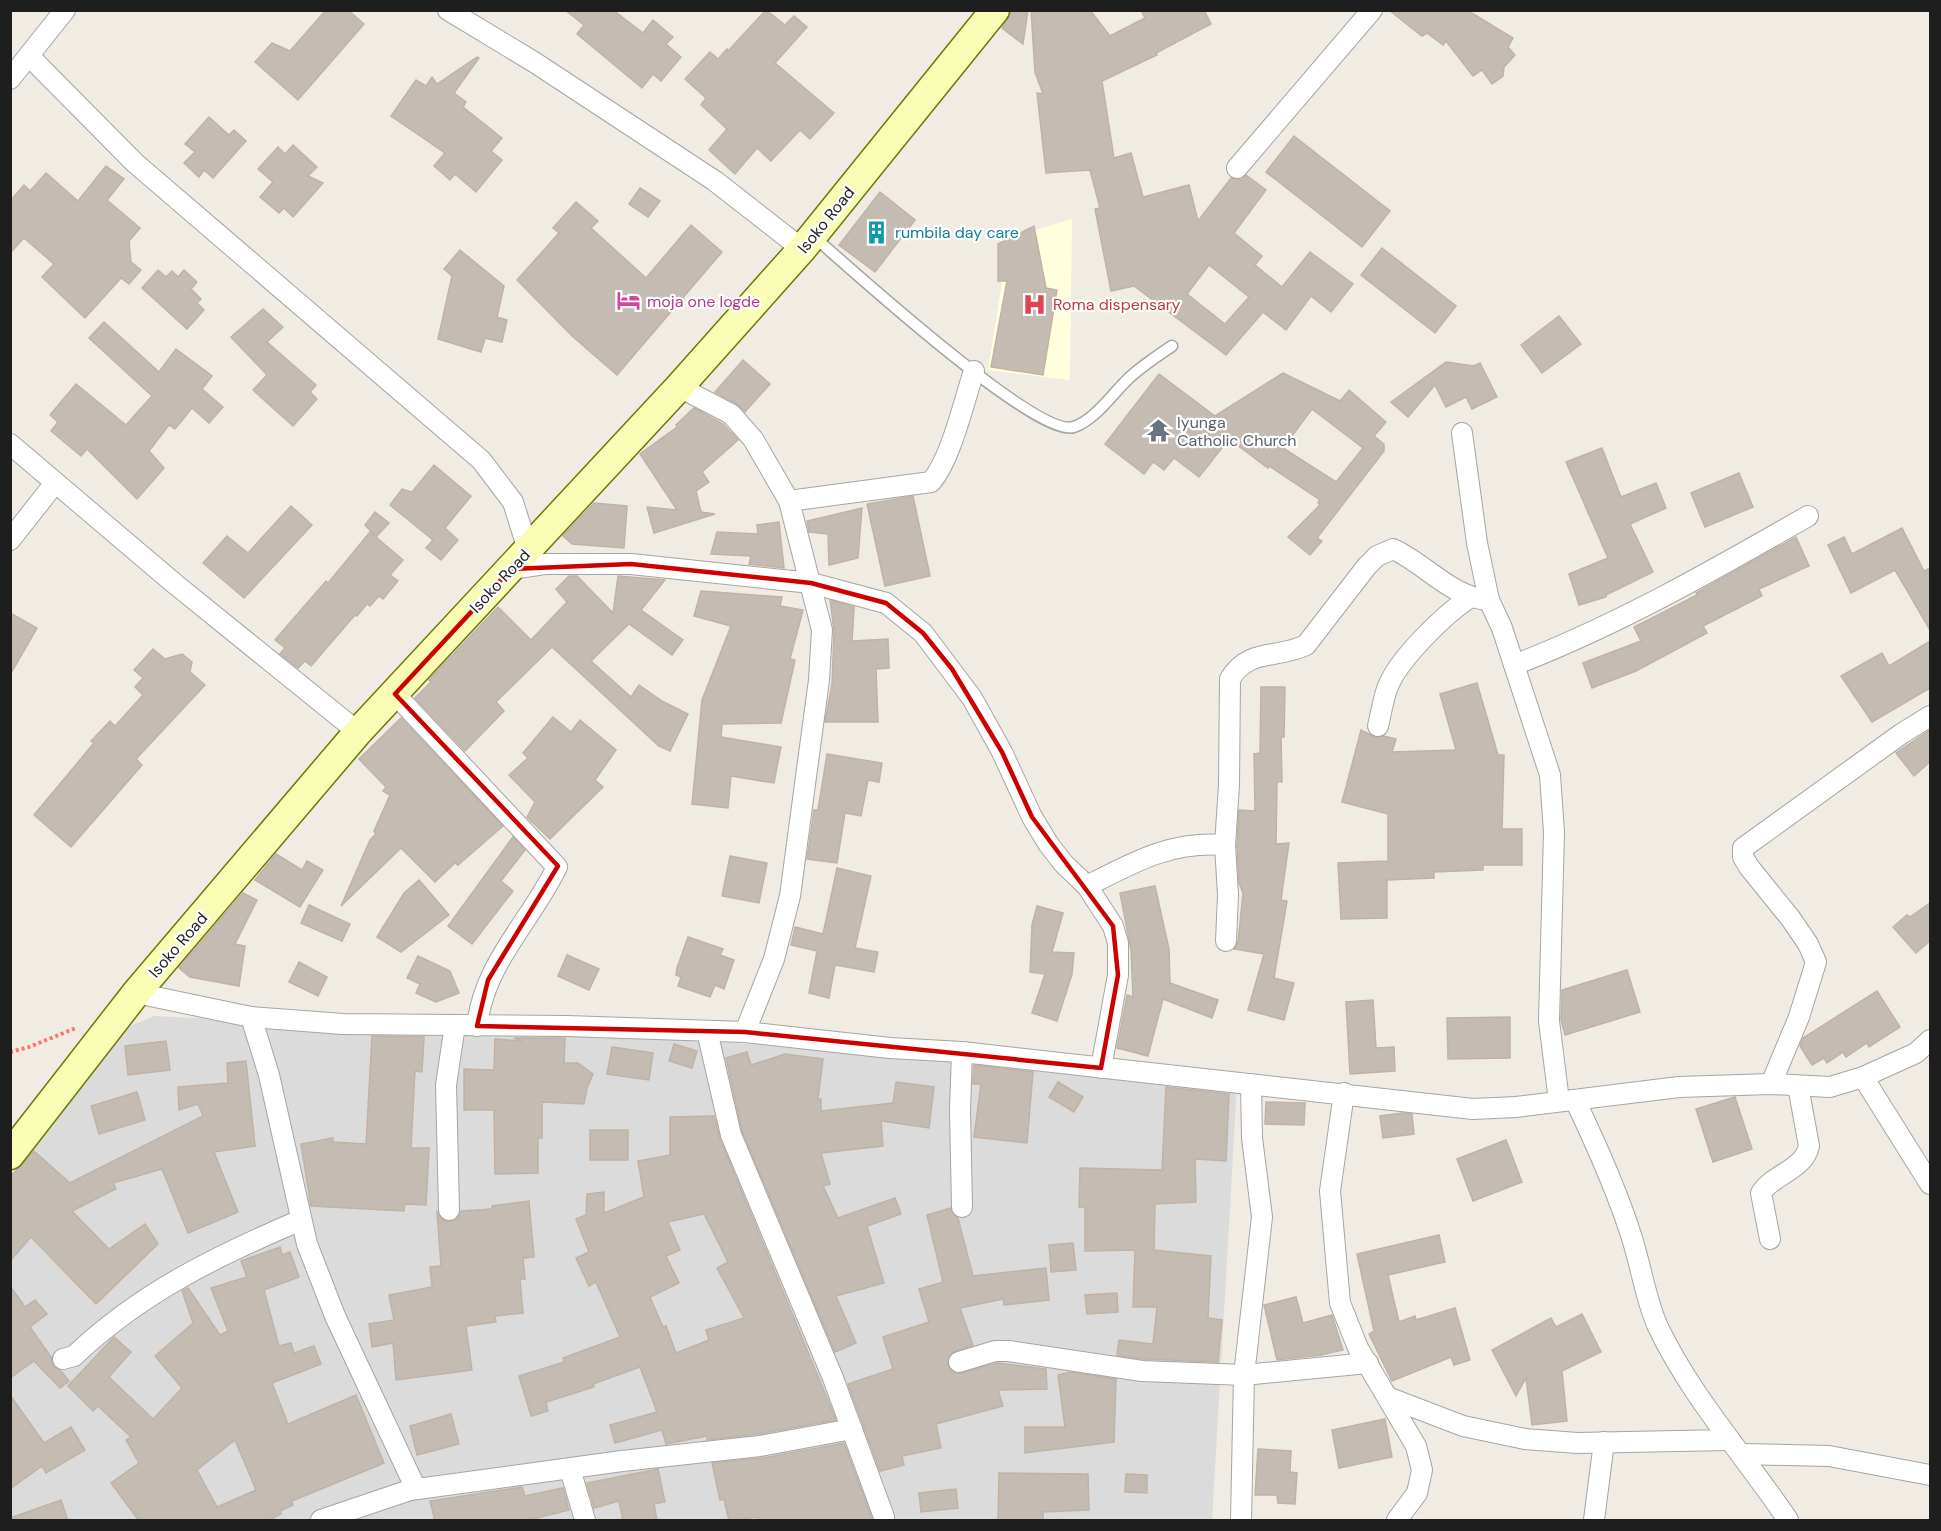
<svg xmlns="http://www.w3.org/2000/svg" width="1941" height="1531" viewBox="0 0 1941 1531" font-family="'DM Sans',sans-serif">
<rect width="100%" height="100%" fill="#f0ece4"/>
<polygon fill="#dcdbdb" points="154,1016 722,1042 1237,1085 1212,1520 11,1520 10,1187 99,1039"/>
<polygon fill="#ffd" points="1072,219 1070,380 988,370 1009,238"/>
<g fill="#c4bbb3" stroke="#c2b2a5" stroke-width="1.5" fill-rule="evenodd">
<polygon points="326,10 348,10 364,24 298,100 255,62 272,43 290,51"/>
<polygon points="565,10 613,10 643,33 653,20 673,37 666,44 681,57 661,81 653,74 642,88 577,34 584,25"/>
<polygon points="766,10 785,25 794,16 807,27 775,63 834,113 810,139 800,130 771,161 757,148 735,174 709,150 727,129 701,105 706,98 685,79 710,52 718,59 727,49 728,51"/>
<polygon points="1013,10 1028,10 1023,44 1002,28"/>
<path d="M 1031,10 L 1090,10 L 1110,36 L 1145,18 L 1141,10 L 1204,10 L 1211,24 L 1156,53 L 1157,55 L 1102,81 L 1114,158 L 1131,153 L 1143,197 L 1189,185 L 1198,221 L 1231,178 L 1242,180 L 1246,175 L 1266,190 L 1234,233 L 1262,256 L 1255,265 L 1282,287 L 1310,252 L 1353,284 L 1331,312 L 1311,296 L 1286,330 L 1263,312 L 1226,355 L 1134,286 L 1111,291 L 1095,209 L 1100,208 L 1090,170 L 1046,173 L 1037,93 L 1043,94 L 1035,72 ZM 1209,265 L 1249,297 L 1225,324 L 1187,294 Z"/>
<polygon points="1389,10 1467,10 1513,38 1508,47 1515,55 1504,67 1503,76 1492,84 1482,70 1473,76 1446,41 1443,45 1427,33 1422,36"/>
<polygon points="477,57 479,58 454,93 466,102 463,107 502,138 491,151 502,160 476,192 455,174 450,180 434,166 445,153 391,116 416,80 426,86 432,77 437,84"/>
<polygon points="209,117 229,135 234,130 246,141 213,178 204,170 199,177 184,163 195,152 185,144"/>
<polygon points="1294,136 1390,211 1362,247 1266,172"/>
<polygon points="293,145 317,167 308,176 323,183 293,217 284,208 279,213 260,197 273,182 258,169 278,147 285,154"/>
<polygon points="106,166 124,179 107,200 140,228 129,241 131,262 141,270 129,284 121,278 85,318 42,277 54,264 24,238 10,253 10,201 24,185 30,191 46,173 78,201"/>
<polygon points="640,188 660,201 648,217 629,204"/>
<polygon points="880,192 915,220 875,272 839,245"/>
<polygon points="576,202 598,221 591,228 646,278 691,225 722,252 617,375 572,336 517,280 559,233 553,228"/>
<polygon points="1034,226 1046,288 1057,290 1043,375 991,367 1007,281 998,281 998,244"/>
<polygon points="1382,248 1456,306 1435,333 1361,275"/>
<polygon points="460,250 504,286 497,317 507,320 502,342 485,338 481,352 438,339 452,276 444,269"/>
<polygon points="158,270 166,277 172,271 178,277 184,270 197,282 191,289 201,299 197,303 204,310 187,329 142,288"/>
<polygon points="263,309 283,327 267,342 316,385 310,392 317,399 293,426 253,390 267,375 231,337"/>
<polygon points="1559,316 1581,344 1542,373 1521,345"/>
<polygon points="104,322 159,372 176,349 212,376 202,389 223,407 209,423 192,408 175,429 169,425 149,451 164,468 137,499 87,449 81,456 51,431 58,422 50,415 76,384 126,425 152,396 89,338"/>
<polygon points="743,360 770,384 745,412 737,404 715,392"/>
<polygon points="1446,362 1474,366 1480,363 1497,397 1472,409 1466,397 1446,407 1435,385 1408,417 1391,402"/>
<path d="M 1283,373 L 1340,401 L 1349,390 L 1386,422 L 1374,436 L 1384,444 L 1384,451 L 1317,538 L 1322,541 L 1310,555 L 1288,537 L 1320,505 L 1318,503 L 1320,500 L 1269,466 L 1268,468 L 1229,439 L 1199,477 L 1174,458 L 1164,470 L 1153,462 L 1144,474 L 1105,444 L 1159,374 L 1215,416 ZM 1312,409 L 1363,448 L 1336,482 L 1283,448 Z"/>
<polygon points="694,408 723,424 738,440 702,472 709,482 696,491 701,512 715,514 654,533 647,507 677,510 640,454 677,427 676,425"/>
<polygon points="1602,448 1621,497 1656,483 1666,508 1630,524 1653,572 1606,595 1606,597 1579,605 1569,574 1608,558 1566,462"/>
<polygon points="434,465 471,496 445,528 458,540 441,560 426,548 433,540 390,505 402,489 412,492"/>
<polygon points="1739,473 1753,507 1705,527 1691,493"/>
<polygon points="913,496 930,576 885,586 867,504"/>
<polygon points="594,503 627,506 624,548 572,544 563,536"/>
<polygon points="291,506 312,525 244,598 203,563 227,536 248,553"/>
<polygon points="862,508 858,558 829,565 828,534 809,532 807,521"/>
<polygon points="375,512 389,523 376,537 365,525"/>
<polygon points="779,522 784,568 749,564 751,556 711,554 717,532 758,534 757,525"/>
<polygon points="1902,528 1924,571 1930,568 1930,630 1895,570 1851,593 1828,545 1844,537 1852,554"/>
<polygon points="370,532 403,560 390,575 398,581 383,599 379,596 370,606 367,604 357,616 355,615 311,666 305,661 298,668 280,654 285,648 275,640 326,581 328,583"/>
<polygon points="1796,537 1809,566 1759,589 1762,596 1703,626 1707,633 1636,671 1592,688 1583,663 1641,641 1634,627 1697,595 1696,593"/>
<polygon points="569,576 577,576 613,613 618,576 665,580 641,610 683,640 672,655 629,624 591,661 631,697 639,685 662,701 688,714 670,751 659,746 552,647 496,702 504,711 465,751 415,698 431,682 429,680 498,607 531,640 567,602 556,589"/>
<polygon points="701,591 782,597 780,606 803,610 790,659 795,660 781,723 722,724 721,737 781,747 774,783 731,776 728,808 692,804 702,700 731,626 694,616"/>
<polygon points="830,600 854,607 852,641 888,639 889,668 876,669 878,722 825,722 832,684 834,631"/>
<polygon points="10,613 37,628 10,675"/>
<polygon points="1930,641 1930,688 1872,722 1841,676 1882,653 1889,666"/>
<polygon points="153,649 165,659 182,654 192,662 190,672 205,685 136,759 142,765 71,847 34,815 94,743 91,741 110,721 115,726 143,695 135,687 143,678 134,670"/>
<polygon points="1477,683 1498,755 1504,755 1502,829 1522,829 1522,865 1483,865 1483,870 1434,872 1434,878 1387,880 1387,918 1341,919 1338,863 1388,861 1388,814 1342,802 1361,730 1375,737 1384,736 1396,739 1392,752 1456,750 1440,694"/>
<polygon points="1261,687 1285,687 1284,737 1281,737 1282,782 1277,782 1276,844 1289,843 1281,900 1287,901 1274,978 1294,983 1284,1020 1248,1010 1264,954 1234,949 1238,942 1243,893 1239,883 1237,845 1239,810 1255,811 1254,754 1260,753"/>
<polygon points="553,717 571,732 580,720 616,750 595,780 603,787 550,839 527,817 535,802 509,775 528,758 523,753"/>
<polygon points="401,718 503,826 458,865 455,863 435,882 401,848 341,906 370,840 376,834 374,831 390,795 383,791 386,787 359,759"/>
<polygon points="1930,730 1930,762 1914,776 1896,753"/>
<polygon points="827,754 882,763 879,782 868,780 861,816 845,813 837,863 807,859 814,810 818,810"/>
<polygon points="513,837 525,850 501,881 513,891 472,944 448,926"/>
<polygon points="276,854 302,870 307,861 323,870 300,907 255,880"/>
<polygon points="730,856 767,863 759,903 722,896"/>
<polygon points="837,868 871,876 855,948 878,952 874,972 835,965 829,998 809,993 817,951 791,945 795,927 823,934"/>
<polygon points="419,880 449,915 401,952 377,937 404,893"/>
<polygon points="1155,886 1169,949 1170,983 1218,1000 1212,1018 1163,999 1148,1056 1117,1048 1127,995 1133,997 1131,950 1120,893"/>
<polygon points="243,893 257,900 235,944 245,946 239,986 190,977 179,968"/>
<polygon points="1930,903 1930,941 1916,953 1893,927 1907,915 1910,917"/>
<polygon points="309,905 350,924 342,941 301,923"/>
<polygon points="1037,906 1063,913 1052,952 1074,953 1072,974 1057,1021 1032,1013 1045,974 1030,972 1032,925"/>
<polygon points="688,937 723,949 720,955 734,960 724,989 715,985 710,997 678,986 681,977 676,975 677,968"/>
<polygon points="567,955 599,969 589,990 558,976"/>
<polygon points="418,956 450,971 459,993 436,1002 416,993 420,984 407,978"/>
<polygon points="299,962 327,977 318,996 289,982"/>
<polygon points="1627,970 1640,1012 1565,1035 1561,1020 1562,990"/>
<polygon points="1877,991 1900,1027 1869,1047 1867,1043 1846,1057 1843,1052 1827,1063 1824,1058 1812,1065 1800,1046 1803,1038"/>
<polygon points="1373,1000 1376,1048 1394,1047 1395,1071 1350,1074 1346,1002"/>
<polygon points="1510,1017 1510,1058 1448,1059 1447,1018"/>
<polygon points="372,1036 424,1037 422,1072 415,1071 411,1148 429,1148 426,1205 405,1204 404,1211 311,1206 301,1144 333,1138 333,1142 366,1144"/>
<polygon points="514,1038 565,1038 564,1063 578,1063 593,1074 587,1088 584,1104 542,1102 542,1138 538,1138 538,1173 495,1174 494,1110 464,1110 464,1069 494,1070 495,1039 522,1041"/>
<polygon points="166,1041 170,1070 128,1075 125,1046"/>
<polygon points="674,1044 697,1051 692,1068 669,1061"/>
<polygon points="612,1047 653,1053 649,1080 607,1074"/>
<polygon points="747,1052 751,1065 785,1054 823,1059 818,1099 821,1099 821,1111 893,1103 896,1082 934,1087 929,1128 881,1121 883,1146 821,1153 830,1184 823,1186 838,1218 895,1198 901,1214 867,1226 884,1283 836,1296 856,1343 835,1352 742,1131 726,1058"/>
<polygon points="246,1061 255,1146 214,1152 238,1212 188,1233 162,1169 113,1183 116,1189 72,1211 109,1249 145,1224 158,1244 96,1304 31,1237 10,1261 10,1177 34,1151 70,1183 203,1116 198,1104 179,1110 178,1087 228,1083 227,1063"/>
<polygon points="974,1065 1033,1072 1027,1143 974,1137 981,1084 973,1084"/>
<polygon points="1058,1082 1083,1097 1074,1112 1049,1097"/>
<polygon points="1166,1087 1229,1094 1226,1161 1195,1159 1196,1202 1155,1204 1154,1250 1211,1256 1208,1318 1222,1320 1218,1362 1143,1359 1117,1355 1119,1340 1153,1344 1157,1307 1133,1307 1135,1250 1085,1251 1085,1207 1079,1207 1080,1168 1162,1170"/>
<polygon points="137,1092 145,1120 99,1134 91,1106"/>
<polygon points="1735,1097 1752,1149 1713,1162 1696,1109"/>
<polygon points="1266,1102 1305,1103 1304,1125 1265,1124"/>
<polygon points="1403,1113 1412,1114 1414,1134 1383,1138 1380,1116"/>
<path d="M 714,1116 L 720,1139 L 836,1420 L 758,1434 L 707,1440 L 707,1436 L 666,1444 L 662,1430 L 615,1443 L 610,1425 L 657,1412 L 640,1367 L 593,1384 L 594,1387 L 546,1402 L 548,1411 L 531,1416 L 519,1376 L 564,1362 L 563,1358 L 620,1337 L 596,1282 L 589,1286 L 576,1258 L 589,1252 L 576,1219 L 586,1215 L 587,1194 L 604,1192 L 604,1213 L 644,1197 L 638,1161 L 670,1155 L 670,1117 ZM 704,1214 L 728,1262 L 717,1268 L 744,1318 L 706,1330 L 709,1340 L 676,1353 L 666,1326 L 663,1327 L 650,1297 L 679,1283 L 666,1256 L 680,1250 L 668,1222 Z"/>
<rect x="590" y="1130" width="38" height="30"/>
<polygon points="1506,1140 1522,1182 1473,1201 1457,1159"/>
<polygon points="529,1201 534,1257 523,1258 525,1279 520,1279 523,1313 495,1316 496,1322 466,1326 472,1370 396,1380 393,1343 372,1347 369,1324 394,1320 389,1295 432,1287 430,1267 441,1266 437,1212 443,1220 450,1222 456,1220 461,1211 492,1209 492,1206"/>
<polygon points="950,1208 958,1218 973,1276 1046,1268 1049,1300 1004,1305 1003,1299 960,1308 973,1345 951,1353 948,1366 957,1374 997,1363 1046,1369 1047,1389 998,1390 1003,1406 936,1424 941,1448 902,1456 904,1465 880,1471 848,1384 893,1369 883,1337 929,1322 919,1289 943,1282 927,1215"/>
<polygon points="1439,1235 1445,1262 1388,1275 1399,1322 1415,1316 1416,1320 1455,1308 1470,1360 1454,1365 1451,1357 1392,1381 1369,1334 1374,1331 1357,1254"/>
<polygon points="1073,1243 1076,1270 1051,1272 1049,1245"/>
<path d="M 280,1247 L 282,1255 L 290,1252 L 299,1277 L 264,1290 L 279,1346 L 291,1343 L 294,1353 L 314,1346 L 321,1364 L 272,1383 L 288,1424 L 356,1395 L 384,1463 L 292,1501 L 293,1505 L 280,1511 L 281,1514 L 268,1521 L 139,1521 L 111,1483 L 139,1463 L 126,1440 L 131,1437 L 98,1406 L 93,1411 L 68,1386 L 114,1337 L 131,1352 L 109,1377 L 153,1419 L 182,1388 L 155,1356 L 193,1323 L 182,1291 L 188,1288 L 220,1335 L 228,1331 L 211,1288 L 247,1277 L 241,1261 ZM 235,1440 L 256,1490 L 217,1507 L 197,1470 Z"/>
<polygon points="10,1286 25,1307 35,1300 47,1314 30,1327 51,1357 54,1367 61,1371 69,1381 60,1388 34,1361 10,1378"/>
<polygon points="1117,1293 1118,1312 1087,1314 1085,1295"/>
<polygon points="1296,1297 1303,1323 1332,1315 1343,1350 1321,1355 1277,1360 1264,1305"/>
<polygon points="1582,1314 1601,1352 1562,1371 1567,1421 1532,1425 1526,1378 1516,1396 1492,1350 1551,1318 1556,1327"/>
<polygon points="1070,1372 1116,1379 1114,1442 1025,1453 1025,1427 1065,1427 1058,1375"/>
<polygon points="10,1395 44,1443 71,1427 85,1450 46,1473 42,1466 10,1489"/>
<polygon points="451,1414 459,1444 417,1455 410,1426"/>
<polygon points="1385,1419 1392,1457 1339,1468 1332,1430"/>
<polygon points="844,1443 873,1521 758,1521 757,1517 729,1521 724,1499 720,1500 712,1463 762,1458"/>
<polygon points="1258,1449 1291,1451 1290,1472 1297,1473 1295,1504 1278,1503 1277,1495 1255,1495"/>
<polygon points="658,1469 665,1502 654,1504 657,1521 623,1521 619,1501 594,1508 587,1483"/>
<polygon points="999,1473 1088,1474 1089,1510 1043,1512 1043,1521 998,1521"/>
<polygon points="1126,1474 1147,1475 1147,1493 1125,1492"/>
<polygon points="522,1487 525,1496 563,1488 569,1510 525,1521 435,1521 430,1501"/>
<polygon points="956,1489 958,1508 921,1512 919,1493"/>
<polygon points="61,1500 68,1521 10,1521 10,1518"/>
</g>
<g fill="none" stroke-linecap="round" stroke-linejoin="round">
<defs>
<path id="lane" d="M 813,236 C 849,267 1037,439 1074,427 C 1095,420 1113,393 1129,378 C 1142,366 1157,356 1172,346"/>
<g id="street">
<polyline points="448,10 534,62 715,181 802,249"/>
<polyline points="29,56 135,163 481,460 513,502 528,550"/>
<polyline points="10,79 65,10"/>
<polyline points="1237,168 1372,10"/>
<polyline points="679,387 731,414 753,439 789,501 822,630 819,680 790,896 774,959 745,1032"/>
<polyline points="1462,433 1477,543 1489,600 1502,628 1550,775 1554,832 1549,1021 1559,1101"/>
<polyline points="10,444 175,584 358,732"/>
<path d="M 789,501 L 931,482 C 951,459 964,401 974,371"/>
<polyline points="10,540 55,483"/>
<polyline points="511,569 545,564 631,564 811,583 886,603 923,633 972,698 1002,752 1032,817 1049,845 1064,864 1087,886 1113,926 1118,943 1118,975 1101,1068"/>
<path d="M 1514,665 C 1618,625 1712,571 1808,516"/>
<path d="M 395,694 L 557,867 C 531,921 484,963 477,1026"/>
<path d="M 1378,726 C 1381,714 1383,700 1387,689 C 1397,660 1444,615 1469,598"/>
<path d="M 1087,886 C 1134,862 1170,841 1225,845"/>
<path d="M 1226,941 L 1228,895 L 1225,845 L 1229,785 L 1230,679 C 1248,648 1278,659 1306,645 L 1367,566 L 1377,556 L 1393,549 C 1426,564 1452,598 1489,600"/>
<polyline points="136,993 251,1017 343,1024 567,1026 745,1032 890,1048 962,1052 1473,1109 1516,1107 1679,1087 1771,1084 1830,1087 1863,1077 1916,1053 1930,1040"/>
<polyline points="251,1017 269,1075 307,1244 335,1316 416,1489"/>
<polyline points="707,1031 731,1135 833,1378 884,1517"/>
<polyline points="1863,1077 1930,1184"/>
<polyline points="1771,1084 1799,1017 1816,962 1808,944 1791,919 1749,867 1743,857 1743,848 1901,734 1930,716"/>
<polyline points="1344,1093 1330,1191 1340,1303 1358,1348 1416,1446 1422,1470 1417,1493 1397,1520"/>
<path d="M 1575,1100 C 1596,1144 1616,1188 1631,1235 C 1641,1265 1645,1298 1658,1327 C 1692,1398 1745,1456 1788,1520"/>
<polyline points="962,1207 960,1110 962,1052"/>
<polyline points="449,1210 446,1085 455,1025"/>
<path d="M 1770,1239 L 1761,1193 C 1773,1174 1804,1170 1809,1146 L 1798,1086"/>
<path d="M 63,1359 L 74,1356 C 140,1293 218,1255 301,1220"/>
<polyline points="959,1362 995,1351 1009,1351 1142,1371 1244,1375 1368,1363"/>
<polyline points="1390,1398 1463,1426 1525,1439 1577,1443 1728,1440"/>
<polyline points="1742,1454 1829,1456 1930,1475"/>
<polyline points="570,1469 585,1520"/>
<polyline points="321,1520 410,1490 622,1461 760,1446 852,1429"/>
<polyline points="1241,1520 1244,1375 1262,1217 1252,1138 1251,1084"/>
<polyline points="1594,1520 1604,1442"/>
</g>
<polyline id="secondary" points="10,1155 136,993 358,732 679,387 802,249 995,10"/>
</defs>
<use href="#lane" stroke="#a5a5a5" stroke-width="13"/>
<use href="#street" stroke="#a5a5a5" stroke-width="22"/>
<use href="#secondary" stroke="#6c7a00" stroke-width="31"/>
<polyline stroke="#ff7665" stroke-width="4" stroke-dasharray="3 3" stroke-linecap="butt" points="10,1052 29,1047 76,1028"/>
<use href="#lane" stroke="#fff" stroke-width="10"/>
<use href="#street" stroke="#fff" stroke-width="20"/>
<use href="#secondary" stroke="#f8fcb5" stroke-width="28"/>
</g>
<path fill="none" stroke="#cc0100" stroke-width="4.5" stroke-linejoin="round" d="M 631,564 L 811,583 L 886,603 L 923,633 L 952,669 L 1002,752 L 1032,817 L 1113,926 L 1118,975 L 1101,1068 L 745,1032 L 477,1026 L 488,980 L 558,866 L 395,694 L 511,569 Z"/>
<defs>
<symbol id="building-bare" viewBox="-9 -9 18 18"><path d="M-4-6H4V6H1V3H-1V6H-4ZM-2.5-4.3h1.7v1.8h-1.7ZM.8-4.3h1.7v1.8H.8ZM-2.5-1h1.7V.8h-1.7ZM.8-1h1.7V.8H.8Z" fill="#0f9aa8" stroke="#fff" stroke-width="2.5" paint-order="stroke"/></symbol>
<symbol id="hotel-bare" viewBox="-9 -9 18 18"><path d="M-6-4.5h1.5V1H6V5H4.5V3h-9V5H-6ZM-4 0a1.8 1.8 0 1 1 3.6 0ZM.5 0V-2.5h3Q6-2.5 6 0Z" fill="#d1479c" stroke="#fff" stroke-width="2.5" paint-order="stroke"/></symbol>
<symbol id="hospital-bare" viewBox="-9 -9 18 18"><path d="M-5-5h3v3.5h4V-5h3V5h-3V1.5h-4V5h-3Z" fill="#e0444e" stroke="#fff" stroke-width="2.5" paint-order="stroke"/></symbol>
<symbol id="temple-bare" viewBox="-9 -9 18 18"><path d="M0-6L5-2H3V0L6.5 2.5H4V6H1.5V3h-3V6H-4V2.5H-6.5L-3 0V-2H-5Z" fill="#6b7280" stroke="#fff" stroke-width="2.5" paint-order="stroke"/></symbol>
</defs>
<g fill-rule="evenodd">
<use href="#building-bare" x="860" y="216" width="33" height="33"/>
<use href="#hotel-bare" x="612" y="284" width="33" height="33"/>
<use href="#hospital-bare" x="1018" y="288" width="33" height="33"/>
<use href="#temple-bare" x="1142" y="414" width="33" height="33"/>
</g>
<g text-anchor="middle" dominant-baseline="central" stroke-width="4.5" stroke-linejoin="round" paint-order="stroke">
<g font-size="16" fill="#1e1e1e" stroke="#fff">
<text transform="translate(826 220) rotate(-51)">Isoko Road</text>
<text transform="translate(500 581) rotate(-47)">Isoko Road</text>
<text transform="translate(178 945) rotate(-49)">Isoko Road</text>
</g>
<g font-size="16" fill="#0d838f" stroke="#fff" text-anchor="start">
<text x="895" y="232">rumbila day care</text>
</g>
<g font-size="16" fill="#b23c85" stroke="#fff" text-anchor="start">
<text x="647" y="301">moja one logde</text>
</g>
<g font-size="16" fill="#be3a42" stroke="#fff" text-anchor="start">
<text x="1053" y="304">Roma dispensary</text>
</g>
<g font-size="16" fill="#5b616d" stroke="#fff" text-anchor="start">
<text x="1177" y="422">Iyunga<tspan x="1177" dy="18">Catholic Church</tspan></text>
</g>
</g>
<rect width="1941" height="1531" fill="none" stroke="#1e1e1e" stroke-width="24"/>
</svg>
